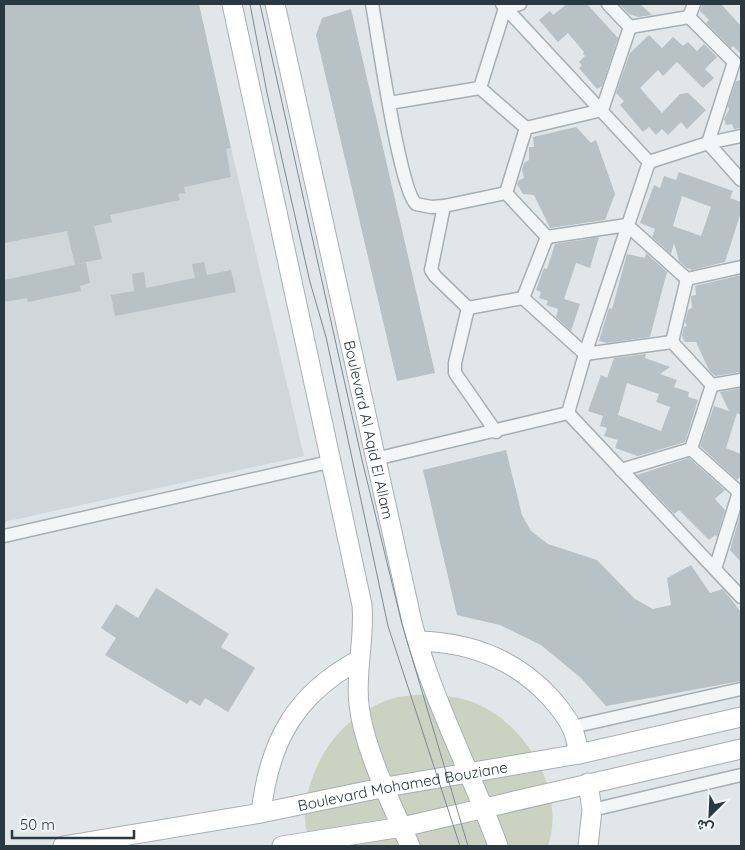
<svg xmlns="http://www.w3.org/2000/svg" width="745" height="850" viewBox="0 0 745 850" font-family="Quicksand,Vazirmatn,sans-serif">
<rect width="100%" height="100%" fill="#e1e7e9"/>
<polygon fill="#cfd7db" points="231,148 304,456 4,522 4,196"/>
<path fill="#ccd2c2" d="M 432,694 C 444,696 458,697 470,701 C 524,720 567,790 548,846 L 309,846 C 308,835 304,823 305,812 C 309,761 343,713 394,698 C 406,695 420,695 432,694 Z"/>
<g fill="#b8c1c6" fill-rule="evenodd">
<polygon points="4,4 199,4 231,148 226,149 231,177 184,187 185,193 178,194 180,200 110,215 112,222 94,226 102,259 77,264 86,263 90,283 80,286 81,291 28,302 27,298 4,302 4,280 75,265 67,231 4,243"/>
<polygon points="567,4 587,4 618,38 602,86 597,89 579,68 582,65 579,62 585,56 583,54 584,52 568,33 558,42 539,20 550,11 553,15"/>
<polygon points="619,4 640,4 652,15 638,17 629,14"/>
<polygon points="702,4 721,4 741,26 741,54 733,46 731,48 706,23 709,20 700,11"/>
<polygon points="351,9 435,373 397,381 316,35 322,18"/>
<polygon points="649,35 662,48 673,37 683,46 688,42 697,51 704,44 717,57 705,69 714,78 703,88 677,62 663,76 658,70 640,88 662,113 680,94 688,93 706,110 687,129 681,122 668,135 662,129 656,135 649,127 643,132 620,105 624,101 616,93 630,53"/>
<polygon points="741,80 741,128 734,129 732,124 726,125 724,119 729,110 728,106 736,81"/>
<polygon points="576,127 591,143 596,140 615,194 605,220 550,228 534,195 523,194 517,184 519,180 524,178 522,170 524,163 529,160 529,147 534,147 533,137"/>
<path d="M 679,172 L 733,191 L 730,198 L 741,202 L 741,212 L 725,262 L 692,270 L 687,268 L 679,261 L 674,243 L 671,254 L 652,237 L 655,229 L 640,223 L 654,185 L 660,188 L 664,176 L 676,180 ZM 682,196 L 711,207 L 701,236 L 673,226 Z"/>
<polygon points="599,237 590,268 576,263 564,299 580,304 571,331 556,317 558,309 546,305 548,301 539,298 541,292 536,290 544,268 547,269 555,244"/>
<polygon points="646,253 667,272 650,337 607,343 599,341 609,308 612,309 627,254 645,258"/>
<polygon points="204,262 207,275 231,270 236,292 115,316 111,295 134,291 132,274 144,272 146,288 195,278 192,264"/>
<polygon points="741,275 741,372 715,376 709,370 696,342 685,342 682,336 684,327 687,326 685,322 688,310 692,308 691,296 696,295 695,286"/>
<path d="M 646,354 L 645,358 L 670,367 L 660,374 L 677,380 L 674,387 L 689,392 L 688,397 L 698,400 L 685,442 L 638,456 L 615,448 L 618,440 L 604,436 L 607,428 L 600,426 L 603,416 L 588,411 L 601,375 L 607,378 L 614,358 ZM 627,383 L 659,394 L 656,402 L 670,407 L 661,431 L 618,415 Z"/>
<polygon points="741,388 741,415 737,413 726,448 741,454 741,476 737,480 700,446 714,406 729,411 720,392"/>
<polygon points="506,450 522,515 531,531 548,544 597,560 635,599 653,609 671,605 667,578 691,565 710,593 723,589 741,612 741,681 606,706 581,678 541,645 500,625 457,615 423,470"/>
<polygon points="689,458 725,490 715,499 725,510 717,537 715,535 709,540 679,510 674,514 637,475"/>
<polygon points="741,512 741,562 730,550"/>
<polygon points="156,588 229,634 221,647 255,668 228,712 205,698 200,706 190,700 187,704 105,655 116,638 101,628 116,604 138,618"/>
</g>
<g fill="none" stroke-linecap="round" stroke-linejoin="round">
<defs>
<g id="street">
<path d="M 372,4 C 378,36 399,188 416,204 L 431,207 L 444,206 L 431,270 L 435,276 L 468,308 L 455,363 L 455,373 L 496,432"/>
<polyline points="502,4 649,162"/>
<polyline points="608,4 630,27"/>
<polyline points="689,17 734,62"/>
<polyline points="689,17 694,4"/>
<polyline points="630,27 689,17"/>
<polyline points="734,62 708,143 741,180"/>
<polyline points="480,88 505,8 520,4"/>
<polyline points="389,103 480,88 526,128 602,110 630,27"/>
<polyline points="649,162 708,143 741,136"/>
<polyline points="506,193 526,128"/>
<polyline points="444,206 506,193 547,237"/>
<polyline points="547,237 627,225 687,279"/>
<polyline points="687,279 741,267"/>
<polyline points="523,298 585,354 672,342"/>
<polyline points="523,298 547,237"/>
<polyline points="468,308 523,298"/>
<polyline points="672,342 687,279"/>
<polyline points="672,342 712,385"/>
<polyline points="712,385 741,380"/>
<polyline points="568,413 585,354 649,162"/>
<polyline points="568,413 741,597"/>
<polyline points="691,449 739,492 741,491"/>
<polyline points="691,449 712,385"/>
<polyline points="375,459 568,413"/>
<polyline points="621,470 691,449"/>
<polyline points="4,536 329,462"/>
<polyline points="715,569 739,492"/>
<polyline points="572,727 741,689"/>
<polyline points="592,810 741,775"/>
</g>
<g id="secondary">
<path d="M 232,4 L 362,605 C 365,639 355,672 359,705 C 364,749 392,805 410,846"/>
<path id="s1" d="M 275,4 L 412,622 C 432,700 471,771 498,846"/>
<path d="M 417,641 C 469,642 514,658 550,697 C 558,706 567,717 572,728 C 576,736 577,745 579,754"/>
<path d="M 261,813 C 269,742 295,694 359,660"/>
<path id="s2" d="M 63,846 L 261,813 L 386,787 L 579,754 L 741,717"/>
<polyline points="282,846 402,827 741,749"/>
<polyline points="588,846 592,810 588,783"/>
</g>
</defs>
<use href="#street" stroke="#a6afb3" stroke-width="15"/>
<use href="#secondary" stroke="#a6afb3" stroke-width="21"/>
<use href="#street" stroke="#f3f6f7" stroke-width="12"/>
<use href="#secondary" stroke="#fff" stroke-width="19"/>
<g stroke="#7b8b92" stroke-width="1">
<polyline points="250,4 267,93 310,282 326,337 388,626 460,846"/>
<polyline points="260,4 362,460 402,624 468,846"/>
</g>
</g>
<g text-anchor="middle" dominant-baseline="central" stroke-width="4" stroke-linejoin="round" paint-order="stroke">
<g font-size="15" fill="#2a3940" stroke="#f0f5f6">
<text stroke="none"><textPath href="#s1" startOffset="436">Boulevard Al Aqid El Allam</textPath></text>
<text stroke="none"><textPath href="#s2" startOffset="345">Boulevard Mohamed Bouziane</textPath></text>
</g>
</g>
<rect width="745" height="850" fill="none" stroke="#2a3940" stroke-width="10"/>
<g transform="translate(710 815) rotate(204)" stroke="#f0f5f6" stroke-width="4" paint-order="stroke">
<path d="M0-4L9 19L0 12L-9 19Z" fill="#2a3940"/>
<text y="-8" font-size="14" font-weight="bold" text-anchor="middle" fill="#2a3940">ش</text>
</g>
<path d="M12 830v8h122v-8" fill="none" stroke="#2a3940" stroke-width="2.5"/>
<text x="20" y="830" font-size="15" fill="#2a3940" stroke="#f0f5f6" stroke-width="4" paint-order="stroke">50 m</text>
</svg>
